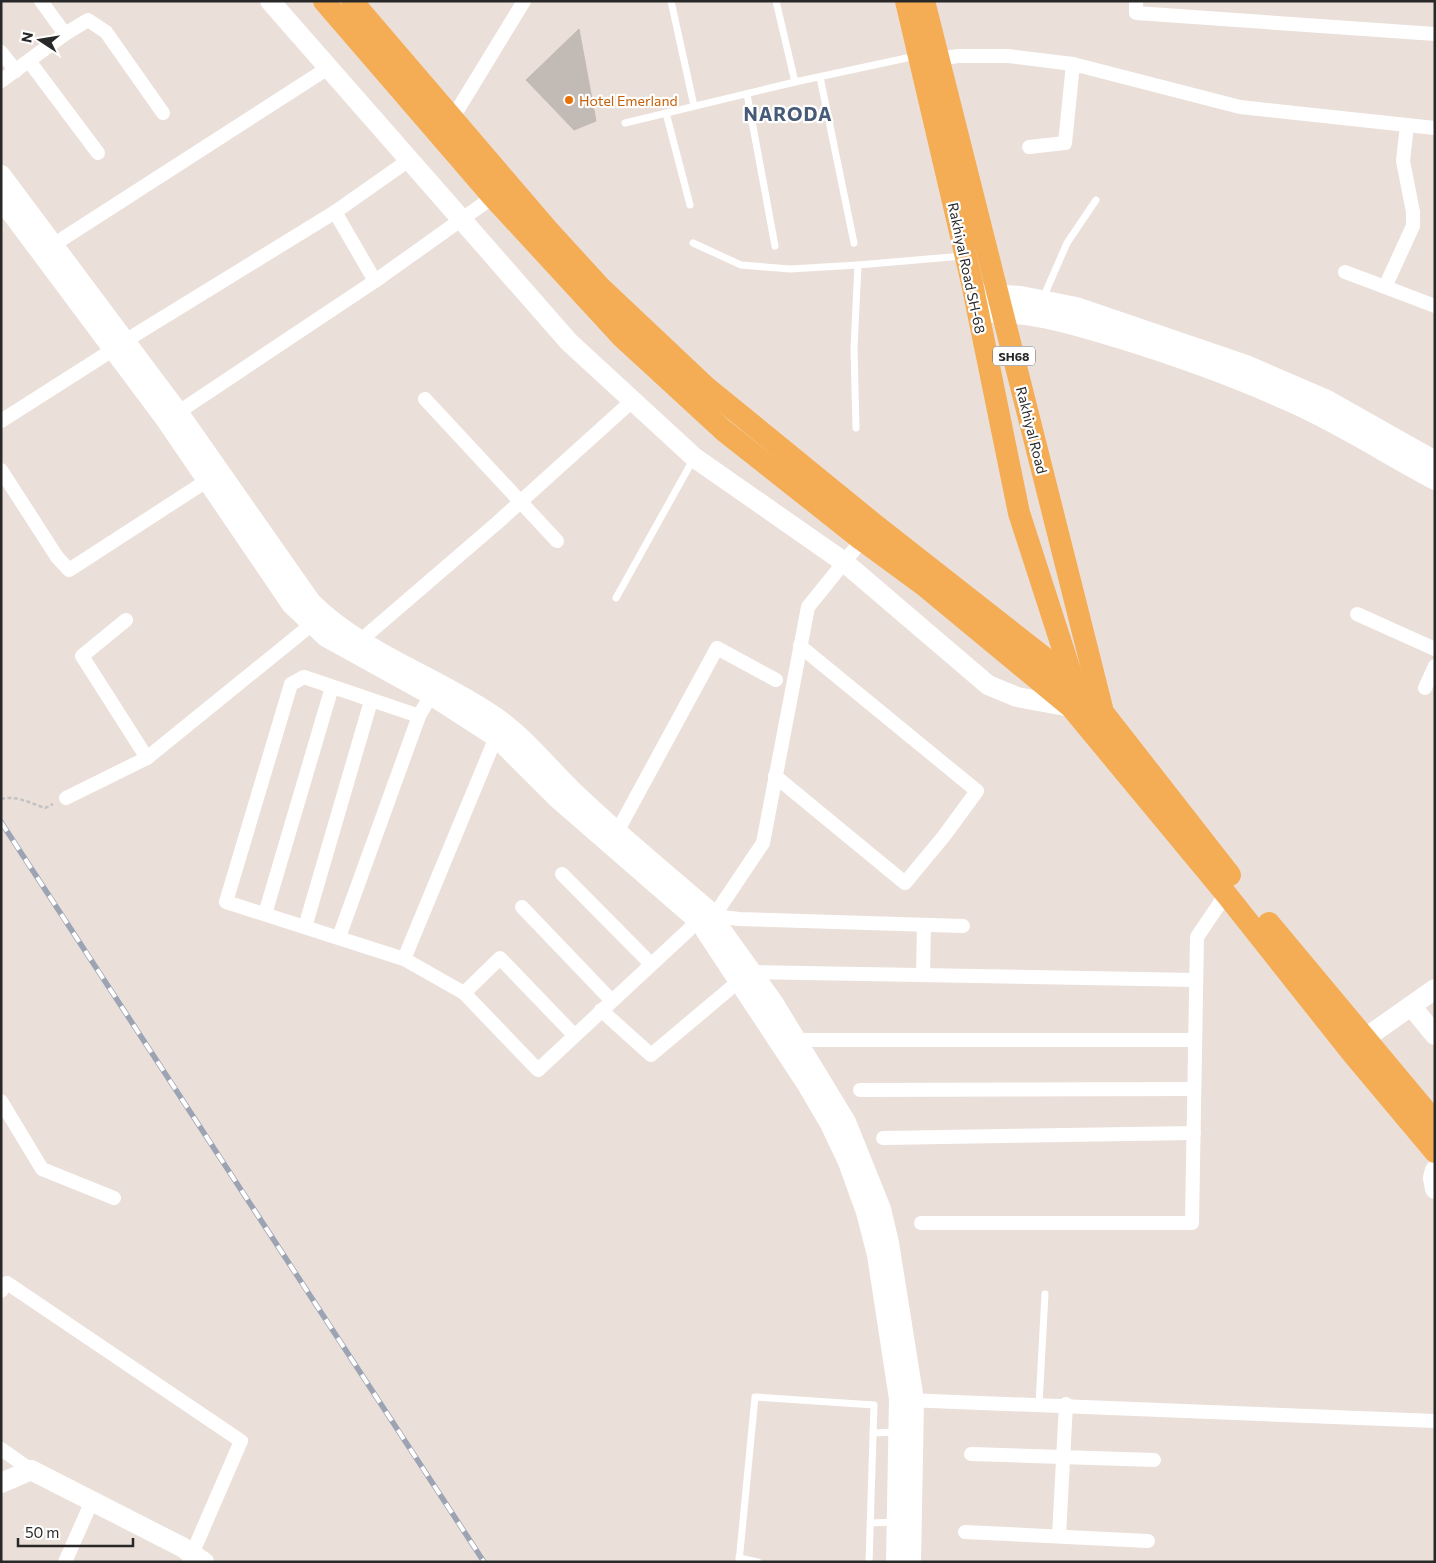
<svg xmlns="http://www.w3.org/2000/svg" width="1436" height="1563" viewBox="0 0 1436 1563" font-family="Commissioner,sans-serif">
<rect width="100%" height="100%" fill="#ebdfd9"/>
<polygon fill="#c2bbb5" stroke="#c6bbb3" points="579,29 596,121 574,130 526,80"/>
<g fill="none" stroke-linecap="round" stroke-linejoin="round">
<path stroke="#c3c3c3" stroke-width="2.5" stroke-dasharray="4 2.5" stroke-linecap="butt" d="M 1,799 C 16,795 30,803 45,808 L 53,804"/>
<g stroke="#fff" stroke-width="7">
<polyline points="671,1 694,106"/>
<polyline points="776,1 795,82"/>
<polyline points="820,77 854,243"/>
<polyline points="747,94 775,246"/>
<polyline points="666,113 690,205"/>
<polyline points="625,123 795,82 916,56"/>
<polyline points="693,243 741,265 790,269 858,265"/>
<polyline points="1043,298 1067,243 1096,200"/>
<polyline points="856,428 854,348 858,265 963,256"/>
<polyline points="616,598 694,458"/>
<polyline points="1039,1404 1045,1294"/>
<polyline points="873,1433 898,1432"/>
<polyline points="870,1523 895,1522"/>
<polyline points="739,1558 758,1562"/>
<polyline points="739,1562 755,1397 874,1405 869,1562"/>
</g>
<g stroke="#fff" stroke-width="14">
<polyline points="41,1 65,34"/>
<polyline points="1136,1 1136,13 1435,34"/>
<polyline points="1,52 16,71"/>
<polyline points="937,59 958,56 1008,56 1073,64 1240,107 1435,128"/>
<polyline points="29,61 98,153"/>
<polyline points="1,81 65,34 88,20 106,32 163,113"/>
<polyline points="452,119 524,1"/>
<polyline points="1407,125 1403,161 1413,212 1413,226 1385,287 1435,306"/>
<polyline points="1029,147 1065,143 1073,64"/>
<polyline points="335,212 409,160"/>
<polyline points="53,245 328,68"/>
<polyline points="1345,272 1385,287"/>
<polyline points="125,341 335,212 375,281"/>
<polyline points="425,399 557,541"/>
<polyline points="171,417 375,281 493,197"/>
<polyline points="1,421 114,349"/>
<polyline points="1,470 57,557 69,570 208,480"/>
<polyline points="862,540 808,607 763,843 714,916 739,919 963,926"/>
<polyline points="1357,614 1435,649"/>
<polyline points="126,620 82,656 147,758 311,625"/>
<polyline points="361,640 497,523 632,401"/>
<polyline points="1425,688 1435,666"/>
<polyline points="419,716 304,677 291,684 226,902 404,959 496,737"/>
<polyline points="775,776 905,883 944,836 977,791 800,646"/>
<polyline points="66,798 147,758"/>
<polyline points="617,832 717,648 776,680"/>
<polyline points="562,874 650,963"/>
<polyline points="522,907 611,1000"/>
<polyline points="265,914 332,687"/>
<polyline points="305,927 371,701"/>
<polyline points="339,937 419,716 431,695"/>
<polyline points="404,959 464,993"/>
<polyline points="753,972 1196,980"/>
<polyline points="923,975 924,925"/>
<polyline points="601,1010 651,1055 739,981"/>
<polyline points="574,1035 500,958 464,993 538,1070 695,924"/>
<polyline points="796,1040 1195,1040"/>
<polyline points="860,1090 1194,1089"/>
<polyline points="1,1101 42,1169 114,1198"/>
<polyline points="883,1138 1194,1133"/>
<polyline points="921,1223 1192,1223 1197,937 1226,894"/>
<polyline points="1,1291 7,1283 241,1441 189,1561"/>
<polyline points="906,1400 1435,1421"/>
<polyline points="1,1449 31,1470"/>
<polyline points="971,1454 1154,1460"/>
<polyline points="965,1532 1148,1541"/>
<polyline points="1059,1536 1066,1404"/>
<polyline points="65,1562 92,1501"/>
</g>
<g stroke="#fff" stroke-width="20">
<polyline points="270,1 569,342 695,458 844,562 988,685 1017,697 1071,707"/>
<path d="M 1,175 L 178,412 L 311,602 C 361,652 433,675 491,714 C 524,735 549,769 577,795 C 619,835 664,872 708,910"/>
<polyline points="1,199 166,420 292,605 326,637 431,695 496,737 558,799 695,918"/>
<polyline points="983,294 1021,296 1076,307 1246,365 1327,400 1435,461"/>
<path d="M 978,313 C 1027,310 1071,324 1118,338 C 1176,356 1233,376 1288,401 C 1339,423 1386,454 1435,480"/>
<polyline points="715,921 773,1002 846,1122 881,1209 889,1243 914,1400 911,1562"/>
<polyline points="705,930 806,1083 830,1124 848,1162 866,1212 877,1255 899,1399 896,1562"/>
<polyline points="1411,1006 1435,1035"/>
<polyline points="1364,1039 1435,989"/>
<polyline points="1435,1170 1433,1178 1435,1189"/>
<polyline points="1,1483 31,1470 182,1547 204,1562"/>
</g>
<g stroke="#f4ad55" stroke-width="22">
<polyline points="324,1 493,197 623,338 723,430 862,540 926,587 1071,707 1226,894 1352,1053 1435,1152"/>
<polyline points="352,1 547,229 600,287 706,387 874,524 1074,681 1102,711 1230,875"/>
<polyline points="906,1 972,283 1019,513 1074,683"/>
<polyline points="924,1 1102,708"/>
<polyline points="1269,923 1435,1122"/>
</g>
<defs>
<polyline id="rail" points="1,822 484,1562"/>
</defs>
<use href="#rail" stroke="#9ca4b3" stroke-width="5.5"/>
<use href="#rail" stroke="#fff" stroke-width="4" stroke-dasharray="11" stroke-linecap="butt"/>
</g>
<circle fill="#e8710a" stroke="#fff" stroke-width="2" cx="569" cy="100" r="5"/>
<g text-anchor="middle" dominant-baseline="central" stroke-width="4.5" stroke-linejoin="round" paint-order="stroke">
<rect fill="#fff" stroke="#686868" stroke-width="1" x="993" y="346.5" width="42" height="19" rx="4"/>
<g font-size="12" font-weight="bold" fill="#282828">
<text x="1014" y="356">SH68</text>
</g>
<g font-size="14" fill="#c56008" stroke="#fff" text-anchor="start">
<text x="579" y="100">Hotel Emerland</text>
</g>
<g font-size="14" fill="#282828" stroke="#fff">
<text transform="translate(967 268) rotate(78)">Rakhiyal Road SH-68</text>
<text transform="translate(1032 430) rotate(76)">Rakhiyal Road</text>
</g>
<g font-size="19" font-weight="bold" letter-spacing="1" fill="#475b79" stroke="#fff">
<text x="788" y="113">NARODA</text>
</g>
</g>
<rect width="1436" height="1563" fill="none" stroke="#282828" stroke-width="5"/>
<g transform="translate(40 40) rotate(282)" stroke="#ffffff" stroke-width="4" paint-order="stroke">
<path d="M0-4L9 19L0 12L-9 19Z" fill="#282828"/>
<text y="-8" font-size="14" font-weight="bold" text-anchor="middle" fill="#282828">N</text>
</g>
<path d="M18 1538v8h115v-8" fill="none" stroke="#282828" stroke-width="2.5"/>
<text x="25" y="1538" font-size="15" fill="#282828" stroke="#ffffff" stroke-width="4" paint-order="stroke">50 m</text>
</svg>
